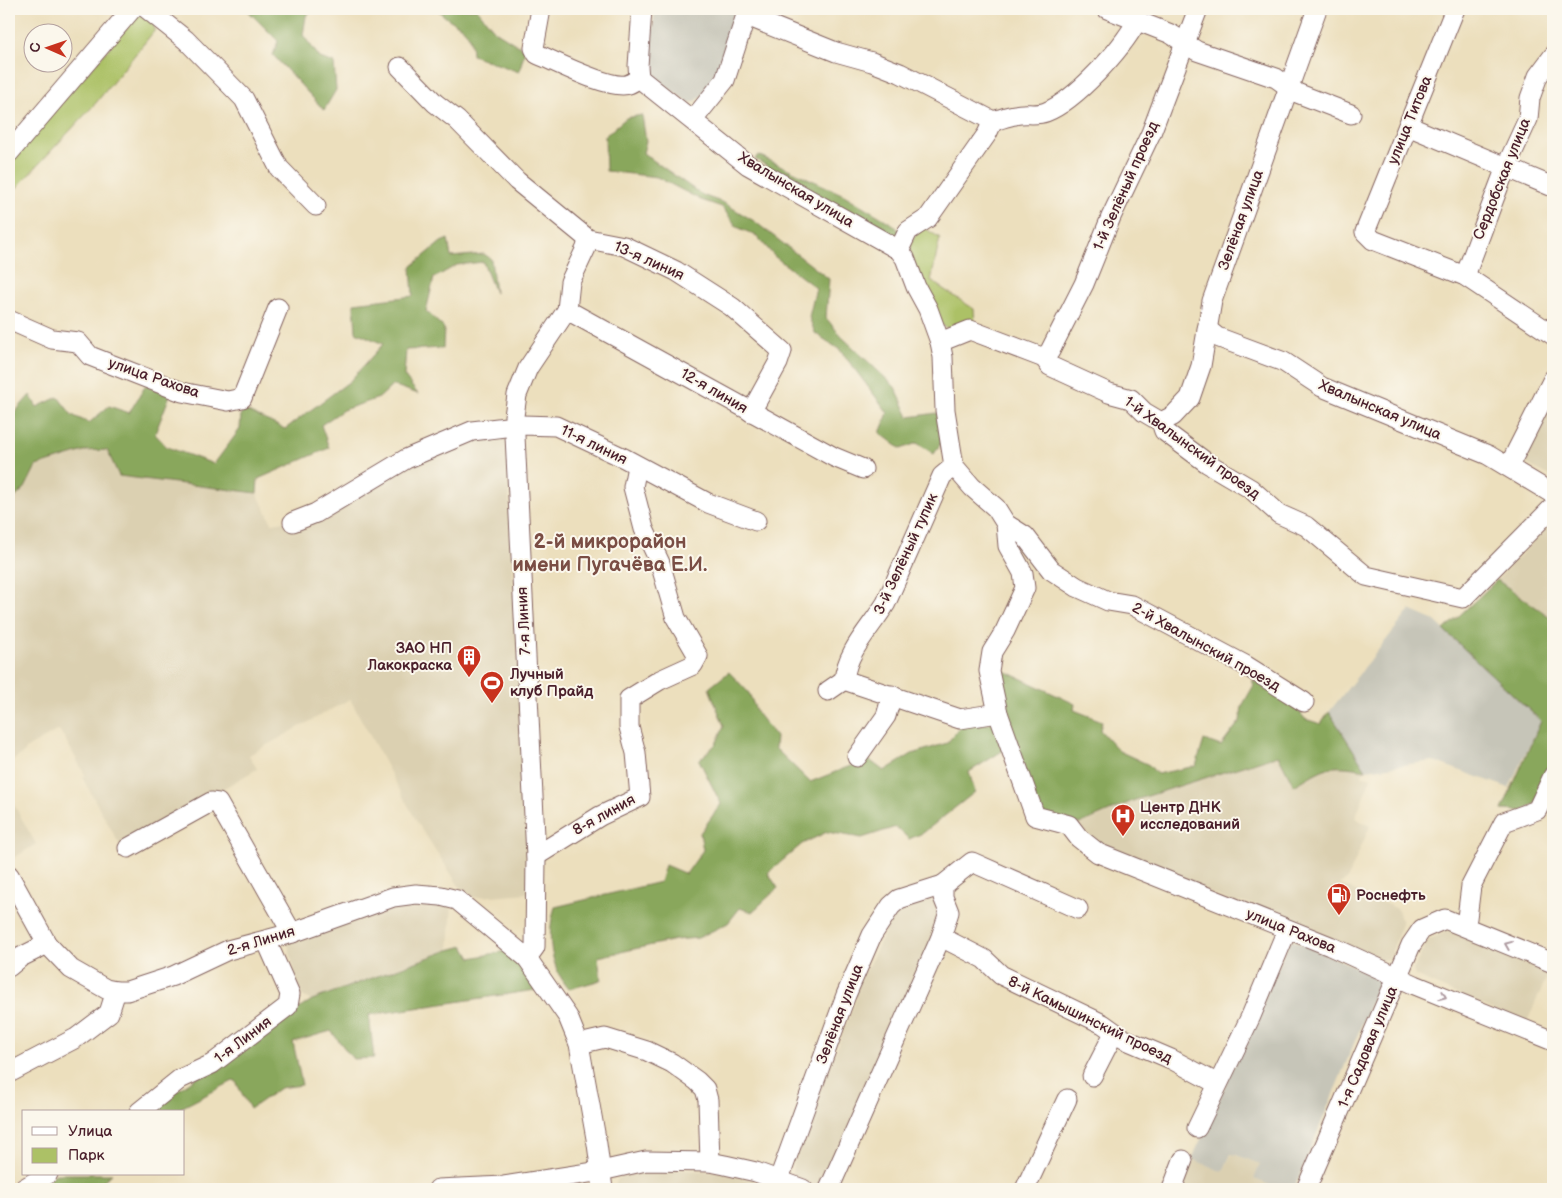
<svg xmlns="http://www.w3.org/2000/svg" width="1562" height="1198" viewBox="0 0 1562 1198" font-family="'Balsamiq Sans',sans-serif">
<rect width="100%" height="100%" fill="#fbf7ec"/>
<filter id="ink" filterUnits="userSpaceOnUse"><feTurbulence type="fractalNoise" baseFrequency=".02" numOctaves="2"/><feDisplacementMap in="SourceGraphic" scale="10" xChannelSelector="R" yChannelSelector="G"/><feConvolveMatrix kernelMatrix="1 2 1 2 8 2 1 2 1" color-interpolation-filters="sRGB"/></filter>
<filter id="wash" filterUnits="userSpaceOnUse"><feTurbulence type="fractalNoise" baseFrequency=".0096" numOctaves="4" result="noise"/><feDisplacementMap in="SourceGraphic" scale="20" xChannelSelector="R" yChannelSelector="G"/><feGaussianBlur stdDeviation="1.12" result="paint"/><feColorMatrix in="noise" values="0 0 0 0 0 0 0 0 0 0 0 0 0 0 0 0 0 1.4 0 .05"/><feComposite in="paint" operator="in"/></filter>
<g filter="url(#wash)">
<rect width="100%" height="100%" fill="#ecdfbd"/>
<g fill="#dbd0b1">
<polygon points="1553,394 1553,478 1527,464 1526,453"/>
<polygon points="492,434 506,439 530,889 528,893 467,898 417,822 350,699 249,755 257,769 121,847 82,777 85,775 64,737 58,730 25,749 25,752 9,763 9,503 25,488 36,466 84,451 107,450 120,476 257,493 272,523 291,520 441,444"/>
<polygon points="1553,521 1553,619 1497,580"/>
<polygon points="1279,755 1294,786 1326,767 1342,766 1366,770 1361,775 1371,778 1355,818 1370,826 1347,880 1339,884 1398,909 1402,924 1389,959 1381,960 1259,908 1258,905 1230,901 1100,847 1079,824 1135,800"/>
<polygon points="9,796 36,844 9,861"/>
<polygon points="924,895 942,905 944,913 822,1187 818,1189 792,1178 793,1160 857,997 852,992 867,969 896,909"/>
<polygon points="395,902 452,903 449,950 313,1001 300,995 287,940"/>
<polygon points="1448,931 1461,933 1550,970 1526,1024 1415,976 1413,970 1428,940"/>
<polygon points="1232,1154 1260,1164 1254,1179 1280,1189 1180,1189 1192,1159 1223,1172"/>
<polygon points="647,1168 724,1172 785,1189 613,1189 618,1179 633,1171"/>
</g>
<g fill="#c6c5b8">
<polygon points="655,9 743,9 717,83 696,101 690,103 651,77 648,67"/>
<polygon points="1410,610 1435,621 1541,721 1509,788 1433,761 1366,770 1329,712"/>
<polygon points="1290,941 1294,941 1377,976 1380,980 1294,1189 1280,1189 1254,1179 1260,1164 1236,1155 1231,1154 1223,1172 1192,1159"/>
</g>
<g fill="#acc166" stroke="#7b7048">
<polygon points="140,13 152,20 155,30 95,104 9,196 9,161"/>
<path d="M 923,227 L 940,238 L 931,281 L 974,309 L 975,325 C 962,328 951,333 939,323 L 910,256 L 910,242 Z"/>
</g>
<g fill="#89a75b" stroke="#6a6343">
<polygon points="246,9 314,9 306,16 303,35 320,58 334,63 336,90 324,110 273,55 278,41"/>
<path d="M 437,9 L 477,9 L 495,31 L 525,50 L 519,72 L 472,55 C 471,20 454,29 437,9 Z"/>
<polygon points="642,115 646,141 643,153 702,195 724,203 754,221 829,279 826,318 842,337 895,387 909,417 937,413 941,443 934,454 917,443 901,449 880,433 888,413 840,350 815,333 809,317 816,288 774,256 757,236 737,227 722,207 701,200 657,177 606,171 605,136 626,118"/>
<polygon points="758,155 844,195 894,225 900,232 896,240 755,159"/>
<polygon points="448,239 451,257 484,254 491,259 495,293 483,262 457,265 434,278 426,311 444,328 443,348 406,350 404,376 418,394 393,385 379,398 343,410 321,425 329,448 258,479 257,493 119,476 107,450 84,451 36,466 25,488 9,503 9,419 30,395 37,407 58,397 72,415 89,423 109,406 129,413 146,385 170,395 155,434 167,447 214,464 240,429 241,413 246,411 285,429 350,381 383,344 356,332 354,303 413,296 411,267 441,242"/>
<polygon points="1497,580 1553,619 1553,767 1535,804 1522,811 1502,810 1541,721 1444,630"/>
<path d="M 1005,671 L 1075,704 L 1074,710 L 1102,721 L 1100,730 L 1119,751 L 1149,765 L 1157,774 L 1196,766 L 1204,740 L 1221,746 L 1240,721 L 1242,706 L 1254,685 L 1252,680 L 1285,694 L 1305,719 L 1321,724 L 1329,712 L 1366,770 C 1327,763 1326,767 1294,786 L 1278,755 L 1135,800 L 1079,824 L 1030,814 L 1004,750 L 969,772 L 975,792 L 923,833 L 909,839 L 896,827 L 862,838 L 827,832 L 802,844 L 768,873 L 778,888 L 752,912 L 740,908 L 728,923 L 698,938 L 675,940 L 598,957 L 601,980 L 569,989 C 550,967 546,935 555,907 L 660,882 L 665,865 L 686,874 L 703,850 L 700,833 L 721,804 L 699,760 L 716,744 L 724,726 L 709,688 L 729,672 L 749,693 L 757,713 L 776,737 L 775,748 L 810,782 L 868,759 L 884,771 L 912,754 L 947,743 L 964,723 L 989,724 L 1000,683 Z"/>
<polygon points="464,946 471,958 506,951 542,989 369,1015 374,1058 353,1059 331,1031 293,1042 302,1085 280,1088 250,1109 235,1080 173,1112 145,1112 312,1000 449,950"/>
<polygon points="56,1174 112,1174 104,1180 110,1189 32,1189"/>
</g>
</g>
<g filter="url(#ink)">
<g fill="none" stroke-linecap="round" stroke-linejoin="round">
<defs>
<g id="minor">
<polyline points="147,9 186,40 244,99 279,168 316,206"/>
<path d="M 541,9 L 534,48 L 537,54 C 556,62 612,91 629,84 C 632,83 636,80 639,78 L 748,165 L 899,250 L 905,258 L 916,287 L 928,309 L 940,342 L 943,357 L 945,410 L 954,466 L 972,487 L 996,508 L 1006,524 L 1025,536 L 1051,570 L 1077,587 L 1108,601 L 1132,605 L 1245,665 L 1304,702"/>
<polyline points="1107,9 1171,34 1197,51 1276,78 1297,93 1351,114"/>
<polyline points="1455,9 1365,232 1373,240 1465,276 1553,335"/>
<path d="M 747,16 L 836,52 L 872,62 L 900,73 L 993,121 C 1001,119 1008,116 1015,115 C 1025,112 1036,116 1046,112 C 1076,100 1121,50 1137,21"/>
<polyline points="400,67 435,103 457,120 517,181 588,239 624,246 676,271 732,307 782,351 778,363 751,412"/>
<polyline points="639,78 638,66 642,9"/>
<polyline points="693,120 725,80 748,9"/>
<polyline points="1408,126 1553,187"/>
<polyline points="9,153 132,9"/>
<polyline points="899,250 908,231 928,218 987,134 993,121"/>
<polyline points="1465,276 1506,167 1528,119 1530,98 1538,76 1553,56"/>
<polyline points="567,310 834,457 863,469"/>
<polyline points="9,320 52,339 78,342 90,356 182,392 228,401 242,398 278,308"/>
<polyline points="1207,329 1217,337 1284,362 1322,387 1488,455 1553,494"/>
<polyline points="940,342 970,330 1044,358 1050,366 1109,393 1131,399 1144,412 1161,422 1164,431 1207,463 1251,489 1279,514 1306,526 1366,576 1463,598 1553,507"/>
<polyline points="1044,358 1050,351 1084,284 1111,217 1151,133 1198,9"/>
<polyline points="1161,422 1173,416 1190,398 1201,366 1212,301 1317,9"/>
<polyline points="1509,466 1553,379"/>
<polyline points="293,522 316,513 406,459 472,431 522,425 556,426 624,458 708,503 756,521"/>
<polyline points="1006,524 1008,546 1023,573 1025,588 1005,631 992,652 989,671 998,713 1035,816 1069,825 1079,838 1098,853 1330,946 1415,985 1553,1041"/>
<polyline points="844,680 960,719 998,713"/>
<path d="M 828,691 L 844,680 C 847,650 871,628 886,603 L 942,476 L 954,466"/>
<polyline points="857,757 886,716 892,695"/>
<polyline points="128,848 211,802 218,803 292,933"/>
<polyline points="536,856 600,816 640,797 636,753 629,727 629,699 660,680 693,665 698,656 676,618 660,563 644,529 633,487 637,466"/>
<polyline points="9,875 47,944 71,969 106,989 116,991 127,991 173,976 228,950 292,933 393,897 416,894 441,896 457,900 527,958 568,1017 579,1044 597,1144 603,1189"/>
<polyline points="1464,926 1467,918 1471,886 1504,822 1537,810 1553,776"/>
<polyline points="941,937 984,959 1001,975 1103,1024 1124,1039 1171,1059 1216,1083"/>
<polyline points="527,958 535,947 536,856 514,416 517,395 528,368 567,310 570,282 586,248 588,239"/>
<polyline points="9,967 21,957 47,944"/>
<polyline points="579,1044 605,1038 647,1051 672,1063 697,1081 705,1089 708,1100 710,1162"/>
<polyline points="9,1073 76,1038 109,1013 116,991"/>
<polyline points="1092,1076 1114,1033"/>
<polyline points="139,1112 180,1079 212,1064 288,1006 290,994 266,940"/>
<polyline points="1197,1128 1251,1016 1287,930"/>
<polyline points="779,1179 846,995 872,935 891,906 899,899 943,885"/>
<polyline points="23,1189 48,1174"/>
<polyline points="438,1189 504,1186 601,1171 646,1161 710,1162 725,1165 756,1172 803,1189"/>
<polyline points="829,1189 941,937 949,912 943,897 943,885 972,862 1078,909"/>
<polyline points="1025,1189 1067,1099"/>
<polyline points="1172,1189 1183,1160"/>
<polyline points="1306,1189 1411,945 1422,929 1445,919 1553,963"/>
</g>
</defs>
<use href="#minor" stroke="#83625e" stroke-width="21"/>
<use href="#minor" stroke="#fff" stroke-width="19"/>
</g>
<defs><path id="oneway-chevron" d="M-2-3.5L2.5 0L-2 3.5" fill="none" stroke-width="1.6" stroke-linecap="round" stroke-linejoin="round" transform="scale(1.25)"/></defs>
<g stroke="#ae9aa0">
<use href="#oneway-chevron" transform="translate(1508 945) rotate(-158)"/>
<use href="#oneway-chevron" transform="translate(1443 996) rotate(22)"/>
</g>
</g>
<defs>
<symbol id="building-pin" viewBox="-11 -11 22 30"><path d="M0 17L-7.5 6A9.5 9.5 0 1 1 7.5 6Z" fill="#c8321e" stroke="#fbf7ec"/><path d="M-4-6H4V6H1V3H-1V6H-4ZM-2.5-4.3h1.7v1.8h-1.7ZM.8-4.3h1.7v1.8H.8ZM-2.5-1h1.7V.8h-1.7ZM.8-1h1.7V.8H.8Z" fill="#fff"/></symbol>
<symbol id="stadium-pin" viewBox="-11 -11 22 30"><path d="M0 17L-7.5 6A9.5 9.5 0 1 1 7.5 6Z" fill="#c8321e" stroke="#fbf7ec"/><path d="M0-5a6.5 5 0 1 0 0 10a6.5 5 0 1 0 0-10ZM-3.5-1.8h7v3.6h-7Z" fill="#fff"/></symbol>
<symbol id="hospital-pin" viewBox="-11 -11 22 30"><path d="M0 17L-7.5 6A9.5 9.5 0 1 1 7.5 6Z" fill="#c8321e" stroke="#fbf7ec"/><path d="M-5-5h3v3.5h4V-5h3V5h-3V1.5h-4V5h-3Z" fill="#fff"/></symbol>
<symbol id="fuel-pin" viewBox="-11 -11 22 30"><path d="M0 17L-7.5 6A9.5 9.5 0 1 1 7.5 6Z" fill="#c8321e" stroke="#fbf7ec"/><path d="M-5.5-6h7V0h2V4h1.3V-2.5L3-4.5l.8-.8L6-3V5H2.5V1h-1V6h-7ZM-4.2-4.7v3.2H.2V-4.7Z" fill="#fff"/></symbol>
</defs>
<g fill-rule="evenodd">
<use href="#building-pin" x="455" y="643" width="28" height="38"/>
<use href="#stadium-pin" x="478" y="669" width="28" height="38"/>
<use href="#hospital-pin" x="1109" y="802" width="28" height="38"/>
<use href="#fuel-pin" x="1325" y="881" width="28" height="38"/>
</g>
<g text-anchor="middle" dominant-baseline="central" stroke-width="4" stroke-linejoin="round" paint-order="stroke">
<g font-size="15" fill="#4a1f2b" stroke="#fbf7ec">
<text transform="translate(1410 120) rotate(-68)">улица Титова</text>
<text transform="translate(1502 179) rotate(-68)">Сердобская улица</text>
<text transform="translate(1126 186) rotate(-66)">1-й Зелёный проезд</text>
<text transform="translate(796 190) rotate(31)">Хвалынская улица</text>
<text transform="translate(1241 220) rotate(-70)">Зелёная улица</text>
<text transform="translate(649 261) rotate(24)">13-я линия</text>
<text transform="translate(154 378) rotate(19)">улица Рахова</text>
<text transform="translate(714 391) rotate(30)">12-я линия</text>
<text transform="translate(1380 410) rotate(23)">Хвалынская улица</text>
<text transform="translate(594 445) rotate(26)">11-я линия</text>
<text transform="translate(1192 448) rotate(36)">1-й Хвалынский проезд</text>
<text transform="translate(906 554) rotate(-65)">3-й Зелёный тупик</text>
<text transform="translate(524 621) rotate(-93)">7-я Линия</text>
<text transform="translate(1206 647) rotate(29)">2-й Хвалынский проезд</text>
<text transform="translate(604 815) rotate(-29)">8-я линия</text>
<text transform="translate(1291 931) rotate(22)">улица Рахова</text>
<text transform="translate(261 941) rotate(-17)">2-я Линия</text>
<text transform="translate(840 1014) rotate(-69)">Зелёная улица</text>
<text transform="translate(1090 1020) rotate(26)">8-й Камышинский проезд</text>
<text transform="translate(243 1040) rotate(-37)">1-я Линия</text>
<text transform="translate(1368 1047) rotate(-67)">1-я Садовая улица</text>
</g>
<g font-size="15" font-weight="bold" fill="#4a1f2b" stroke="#fbf7ec" text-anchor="start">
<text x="452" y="648" text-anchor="end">ЗАО НП<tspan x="452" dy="17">Лакокраска</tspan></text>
<text x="510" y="674">Лучный<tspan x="510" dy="17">клуб Прайд</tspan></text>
<text x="1140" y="807">Центр ДНК<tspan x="1140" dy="17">исследований</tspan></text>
<text x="1356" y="895">Роснефть</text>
</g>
<g font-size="20" font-weight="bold" fill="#7a4d44" stroke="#fbf7ec">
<text x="610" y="542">2-й микрорайон<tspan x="610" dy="23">имени Пугачёва Е.И.</tspan></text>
</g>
</g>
<rect width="1562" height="1198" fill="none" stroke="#fbf7ec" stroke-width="30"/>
<rect x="22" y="1110" width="162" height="65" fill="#fbf7ec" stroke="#b4a19f"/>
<rect x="32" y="1127" width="25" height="8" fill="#ffffff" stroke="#b4a19f"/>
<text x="68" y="1136" font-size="15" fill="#4a1f2b">Улица</text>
<rect x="32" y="1148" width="25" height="15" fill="#acc166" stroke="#b4a19f"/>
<text x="68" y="1160" font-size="15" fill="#4a1f2b">Парк</text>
<g transform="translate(48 48) rotate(272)"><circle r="24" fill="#fbf7ec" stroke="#b4a19f"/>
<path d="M0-4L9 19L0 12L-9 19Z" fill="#c8321e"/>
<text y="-8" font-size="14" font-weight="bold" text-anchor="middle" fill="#4a1f2b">С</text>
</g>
</svg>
